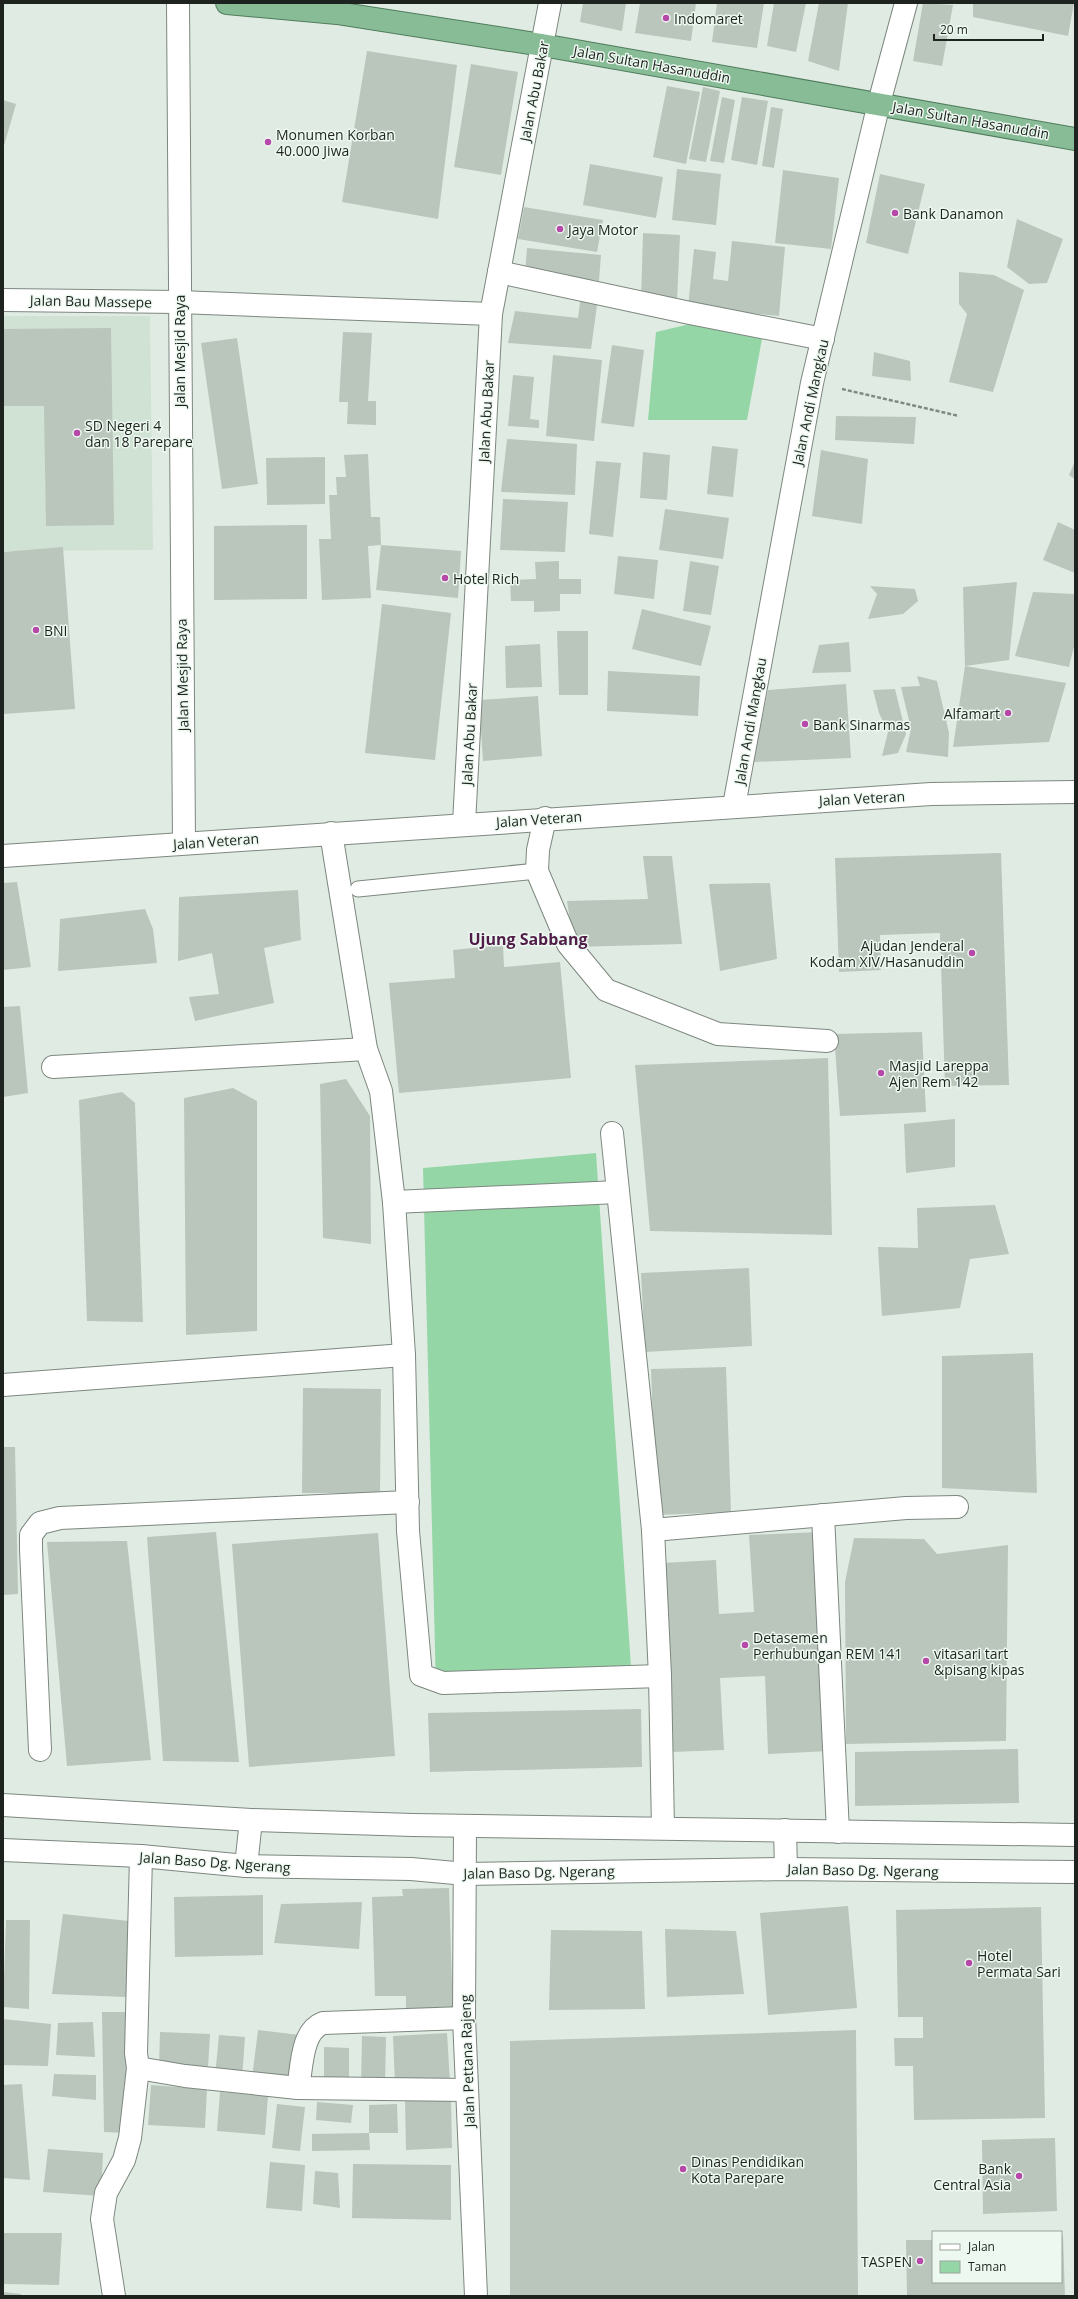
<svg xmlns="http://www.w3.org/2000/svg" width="1078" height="2299" viewBox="0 0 1078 2299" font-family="'Open Sans',sans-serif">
<rect width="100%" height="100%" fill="#e0ece3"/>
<polygon fill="#d0e2d4" points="3,316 150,316 153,550 3,551"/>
<g fill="#95d6a7">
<polygon points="707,320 762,339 747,420 648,420 656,332"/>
<polygon points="596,1153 631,1667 436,1689 423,1168"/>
</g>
<g fill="#bac5bc">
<polygon points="583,3 626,3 622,31 580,22"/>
<polygon points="640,3 696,3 691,41 635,33"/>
<polygon points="717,3 764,3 757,48 712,42"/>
<polygon points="774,3 806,3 796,52 767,46"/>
<polygon points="819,3 848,3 839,71 808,61"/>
<polygon points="923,3 953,5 942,66 913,61"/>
<polygon points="973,3 1074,3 1068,36 973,17"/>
<polygon points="367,51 457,65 438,219 342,202"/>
<polygon points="471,64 518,72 501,175 454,167"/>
<polygon points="667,86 700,92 686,164 653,157"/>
<polygon points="703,87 720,91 706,162 689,159"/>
<polygon points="722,97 735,100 724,163 710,161"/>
<polygon points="742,97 768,101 757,165 731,160"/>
<polygon points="3,100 16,104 3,149"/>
<polygon points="771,107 783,109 774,168 762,166"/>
<polygon points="590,164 663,177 656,218 583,205"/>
<polygon points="677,169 721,174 716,225 672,220"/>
<polygon points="783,170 839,178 831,249 775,243"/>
<polygon points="880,174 925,184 908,254 866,243"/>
<polygon points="524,207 603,220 597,252 518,239"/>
<polygon points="1017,219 1063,239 1047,283 1029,284 1007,267"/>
<polygon points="643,233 680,235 677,302 641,300"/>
<polygon points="732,241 785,247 779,316 688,307 694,249 716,252 713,279 728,281"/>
<polygon points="527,248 601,255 599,281 525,274"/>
<polygon points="959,272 994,275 1024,290 993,392 949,382 967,314 959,304"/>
<polygon points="581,295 598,298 591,349 508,343 515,311 578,318"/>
<polygon points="111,328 114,525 46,526 44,406 3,406 3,329"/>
<polygon points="343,332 372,333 368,401 376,401 376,425 347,424 348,402 339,402"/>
<polygon points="237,338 258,484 222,489 201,343"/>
<polygon points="612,345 644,350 634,427 601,423"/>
<polygon points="874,352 910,361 911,381 872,376"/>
<polygon points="553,355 602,360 594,441 546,436"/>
<polygon points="513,375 534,377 530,419 539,420 539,428 508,426"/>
<polygon points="836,416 916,417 914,444 835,440"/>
<polygon points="507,439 577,444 575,495 501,492"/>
<polygon points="712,446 738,449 733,497 707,494"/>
<polygon points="821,450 868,459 862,524 812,516"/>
<polygon points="643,452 670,455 667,500 640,498"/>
<polygon points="368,454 371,517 380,517 381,545 461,551 458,598 376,590 381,545 368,546 371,598 322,600 319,539 331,539 329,495 337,495 336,477 346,477 344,455"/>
<polygon points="325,457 325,504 267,505 266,458"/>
<polygon points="596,461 621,463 613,537 589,534"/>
<polygon points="1075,461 1075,479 1069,475"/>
<polygon points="503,499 568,502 565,552 500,550"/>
<polygon points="665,509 729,518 723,559 659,550"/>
<polygon points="1058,522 1075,530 1075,573 1043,560"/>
<polygon points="307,525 307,599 214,600 214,526"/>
<polygon points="63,547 75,709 3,714 3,552"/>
<polygon points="618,556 658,560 654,599 614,594"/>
<polygon points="559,561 559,579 581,579 581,594 560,594 560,611 534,612 534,601 511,601 510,580 536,579 535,562"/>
<polygon points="690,561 719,566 711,615 683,611"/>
<polygon points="1017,582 1009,660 965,666 1066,683 1049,742 953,747 965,666 963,587"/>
<polygon points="870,586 915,589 918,601 903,614 868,619 877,594"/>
<polygon points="1033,592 1075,594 1075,643 1069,667 1015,656"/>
<polygon points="382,604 451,613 435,760 365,753"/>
<polygon points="642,609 711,626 701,666 632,649"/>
<polygon points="557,631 588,631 588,695 559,695"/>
<polygon points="849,642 851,672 812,673 819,645"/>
<polygon points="540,644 542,687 506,688 505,646"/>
<polygon points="608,671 700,676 698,716 607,711"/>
<polygon points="917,676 937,681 949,733 948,757 906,752 911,729 901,687 920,686"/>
<polygon points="846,684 851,758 753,762 768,690"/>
<polygon points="895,689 906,734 898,753 882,756 888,732 879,713 873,690"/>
<polygon points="538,696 542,756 483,761 479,700"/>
<polygon points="1001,853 1009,1085 945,1086 940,933 880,935 881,970 839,972 835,858"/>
<polygon points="643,856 672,856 682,944 574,947 567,901 648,899"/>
<polygon points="17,882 31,967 3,970 3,883"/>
<polygon points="770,883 777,959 720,971 709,884"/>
<polygon points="298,890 301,940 264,948 274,1003 195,1021 189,997 219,994 212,953 178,961 179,897"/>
<polygon points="145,909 153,929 157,963 58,971 60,919"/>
<polygon points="503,945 504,967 560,962 571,1078 399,1093 389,983 455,978 453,950"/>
<polygon points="20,1006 28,1093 3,1097 3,1007"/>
<polygon points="922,1032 926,1112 840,1116 834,1034"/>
<polygon points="828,1058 832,1235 650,1231 635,1065"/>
<polygon points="346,1079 370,1116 371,1244 323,1238 320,1084"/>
<polygon points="233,1088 257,1101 257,1331 186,1335 184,1098"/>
<polygon points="122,1092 135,1103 143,1322 87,1321 79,1100"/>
<polygon points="955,1119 955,1167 906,1173 904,1124"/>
<polygon points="995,1205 1009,1254 970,1259 960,1308 882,1316 878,1247 918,1248 917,1208"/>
<polygon points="749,1268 752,1346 645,1352 641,1273"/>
<polygon points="1033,1353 1037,1493 942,1488 942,1356"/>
<polygon points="726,1367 731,1512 656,1515 651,1369"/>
<polygon points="303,1388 381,1389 380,1493 302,1493"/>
<polygon points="3,1447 15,1447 18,1594 3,1595"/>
<polygon points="216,1532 239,1762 163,1761 147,1537"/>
<polygon points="819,1532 830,1751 768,1754 765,1676 720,1678 724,1750 671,1752 662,1563 716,1560 719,1614 754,1612 749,1535"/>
<polygon points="378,1533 395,1756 249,1767 232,1544"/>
<polygon points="854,1538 924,1539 937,1554 1008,1545 1006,1741 846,1744 845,1582"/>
<polygon points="127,1541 151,1760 67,1766 47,1542"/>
<polygon points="641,1709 642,1767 430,1772 428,1713"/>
<polygon points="1018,1749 1019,1803 855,1806 855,1752"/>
<polygon points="449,1888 453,2015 406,2016 406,1996 375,1996 372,1897 403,1896 402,1889"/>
<polygon points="263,1895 263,1955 175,1957 174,1897"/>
<polygon points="362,1902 359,1949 274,1943 281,1904"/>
<polygon points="848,1906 857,2008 768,2015 760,1913"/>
<polygon points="1041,1907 1045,2118 914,2120 913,2066 895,2066 894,2038 923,2038 923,2017 898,2017 896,1910"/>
<polygon points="63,1914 129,1921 126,1997 52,1994"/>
<polygon points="6,1920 30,1920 29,2009 3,2007"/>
<polygon points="665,1929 736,1931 744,1994 667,1997"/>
<polygon points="551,1930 642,1931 645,2009 549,2010"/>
<polygon points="102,2012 131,2012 127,2133 104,2132"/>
<polygon points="3,2019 51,2024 48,2066 3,2065"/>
<polygon points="93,2022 95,2057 56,2055 58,2023"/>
<polygon points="258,2030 300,2035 295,2083 252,2078"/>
<polygon points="856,2030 858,2296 510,2296 510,2041"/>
<polygon points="160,2032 210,2034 208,2068 159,2067"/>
<polygon points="447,2033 450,2082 395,2085 393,2036"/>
<polygon points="219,2035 245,2037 242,2079 215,2077"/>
<polygon points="362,2036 386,2037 385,2087 361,2086"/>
<polygon points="324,2047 349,2048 349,2082 324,2082"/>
<polygon points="54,2074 96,2075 96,2100 52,2096"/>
<polygon points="22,2084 30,2180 3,2178 3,2085"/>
<polygon points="151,2085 207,2089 205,2128 148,2125"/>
<polygon points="220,2092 268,2096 265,2135 217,2131"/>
<polygon points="451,2099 452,2148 406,2150 405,2100"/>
<polygon points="317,2102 353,2105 351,2123 316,2120"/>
<polygon points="277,2104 305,2107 300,2151 272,2148"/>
<polygon points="397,2104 398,2133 369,2133 370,2150 312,2151 312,2134 369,2133 369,2105"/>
<polygon points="1055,2138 1057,2211 983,2214 982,2140"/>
<polygon points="48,2149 103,2153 101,2196 43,2192"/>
<polygon points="270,2162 305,2165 302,2211 266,2208"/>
<polygon points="353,2164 451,2165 451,2220 352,2218"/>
<polygon points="315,2171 338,2173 340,2208 313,2204"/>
<polygon points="3,2233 62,2233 59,2285 3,2284"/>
<polygon points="1061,2236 1063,2236 1065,2296 907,2296 906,2240 933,2240 933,2282 1061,2282"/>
<polygon points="3,2292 21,2294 21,2296 3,2296"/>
</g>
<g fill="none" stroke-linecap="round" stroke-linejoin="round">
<defs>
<polyline id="service" points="358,889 537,871"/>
<g id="minor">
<polyline points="178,3 184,843"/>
<polyline points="499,272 690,313 823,339"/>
<polyline points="3,300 179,302 491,314"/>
<polyline points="734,806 812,383 879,103 906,3"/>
<polyline points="545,818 538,850 537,871 568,944 606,990 718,1034 827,1041"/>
<polyline points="464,824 491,314 550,3"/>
<polyline points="331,833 366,1049 381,1091 394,1202 404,1355 408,1531 421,1675 443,1683 660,1676"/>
<polyline points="53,1067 366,1049"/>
<polyline points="612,1133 653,1530 660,1676 663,1828"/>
<polyline points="394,1202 618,1192"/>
<polyline points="3,1385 404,1355"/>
<polyline points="823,1515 838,1832"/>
<polyline points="653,1530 906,1508 957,1507"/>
<polyline points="40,1750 31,1549 31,1535 40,1523 60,1518 408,1502"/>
<polyline points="3,1805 251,1820 413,1825 1075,1835"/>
<polyline points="465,1826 464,2018 476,2296"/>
<polyline points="785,1830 786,1869"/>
<polyline points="3,1850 141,1856 246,1866 411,1869 466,1874 786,1869 1075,1872"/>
<polyline points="141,1856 136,2053 138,2068 185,2076 298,2088"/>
<polyline points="246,1866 251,1820"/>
<path d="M 464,2018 L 323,2023 C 301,2031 302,2068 298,2088 L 467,2090"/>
<polyline points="114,2296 102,2219 106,2193 124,2160 130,2138 138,2068"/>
</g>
<polyline id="tertiary" points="3,856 931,794 1075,792"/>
<polyline id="trunk" points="227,3 337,13 542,45 1075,139"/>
</defs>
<use href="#service" stroke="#7d877f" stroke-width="17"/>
<use href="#minor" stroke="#7d877f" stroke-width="24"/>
<use href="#tertiary" stroke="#7d877f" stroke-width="24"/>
<use href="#trunk" stroke="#507c5c" stroke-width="24"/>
<polyline stroke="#808882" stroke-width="2.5" stroke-dasharray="4 2" stroke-linecap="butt" points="842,389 959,416"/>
<use href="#service" stroke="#fff" stroke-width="15"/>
<use href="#minor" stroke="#fff" stroke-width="22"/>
<use href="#tertiary" stroke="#fff" stroke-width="22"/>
<use href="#trunk" stroke="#88bc97" stroke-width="22"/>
</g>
<g fill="#b548a8" stroke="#edf9f0" stroke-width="1.5">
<circle cx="666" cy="18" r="4"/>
<circle cx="268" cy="142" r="4"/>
<circle cx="895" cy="213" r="4"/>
<circle cx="560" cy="229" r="4"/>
<circle cx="77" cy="433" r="4"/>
<circle cx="445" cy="578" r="4"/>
<circle cx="36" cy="630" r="4"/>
<circle cx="1008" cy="713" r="4"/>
<circle cx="805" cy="724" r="4"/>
<circle cx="972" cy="953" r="4"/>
<circle cx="881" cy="1073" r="4"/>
<circle cx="745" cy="1645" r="4"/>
<circle cx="926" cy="1661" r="4"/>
<circle cx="969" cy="1963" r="4"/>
<circle cx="683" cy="2169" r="4"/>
<circle cx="1019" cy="2176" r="4"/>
<circle cx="920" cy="2261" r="4"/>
</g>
<g text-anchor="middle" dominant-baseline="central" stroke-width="3" stroke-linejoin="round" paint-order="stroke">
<g font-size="14" fill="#1f2320" stroke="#edf9f0" text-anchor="start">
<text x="674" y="18">Indomaret</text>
<text x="276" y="134">Monumen Korban<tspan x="276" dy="16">40.000 Jiwa</tspan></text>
<text x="903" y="213">Bank Danamon</text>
<text x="568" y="229">Jaya Motor</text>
<text x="85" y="425">SD Negeri 4<tspan x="85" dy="16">dan 18 Parepare</tspan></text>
<text x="453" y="578">Hotel Rich</text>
<text x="44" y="630">BNI</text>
<text x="1000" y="713" text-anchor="end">Alfamart</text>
<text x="813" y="724">Bank Sinarmas</text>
<text x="964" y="945" text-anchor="end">Ajudan Jenderal<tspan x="964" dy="16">Kodam XIV/Hasanuddin</tspan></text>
<text x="889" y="1065">Masjid Lareppa<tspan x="889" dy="16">Ajen Rem 142</tspan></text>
<text x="753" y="1637">Detasemen<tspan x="753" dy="16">Perhubungan REM 141</tspan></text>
<text x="934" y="1653">vitasari tart<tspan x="934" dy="16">&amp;pisang kipas</tspan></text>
<text x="977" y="1955">Hotel<tspan x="977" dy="16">Permata Sari</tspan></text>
<text x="691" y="2161">Dinas Pendidikan<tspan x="691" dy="16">Kota Parepare</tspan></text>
<text x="1011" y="2168" text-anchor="end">Bank<tspan x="1011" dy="16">Central Asia</tspan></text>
<text x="912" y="2261" text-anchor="end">TASPEN</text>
</g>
<g font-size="14" fill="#1f2320" stroke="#edf9f0">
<text transform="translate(652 64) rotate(10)">Jalan Sultan Hasanuddin</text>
<text transform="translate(534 91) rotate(-79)">Jalan Abu Bakar</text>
<text transform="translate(971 120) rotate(10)">Jalan Sultan Hasanuddin</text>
<text transform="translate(91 301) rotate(1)">Jalan Bau Massepe</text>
<text transform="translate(179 351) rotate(-90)">Jalan Mesjid Raya</text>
<text transform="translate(810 402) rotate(-78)">Jalan Andi Mangkau</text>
<text transform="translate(486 411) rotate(-87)">Jalan Abu Bakar</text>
<text transform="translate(182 675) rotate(-91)">Jalan Mesjid Raya</text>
<text transform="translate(750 721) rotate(-80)">Jalan Andi Mangkau</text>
<text transform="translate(469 734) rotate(-87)">Jalan Abu Bakar</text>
<text transform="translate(862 798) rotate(-3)">Jalan Veteran</text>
<text transform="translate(539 819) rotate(-4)">Jalan Veteran</text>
<text transform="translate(216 841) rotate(-4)">Jalan Veteran</text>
<text transform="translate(215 1862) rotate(4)">Jalan Baso Dg. Ngerang</text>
<text transform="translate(863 1870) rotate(1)">Jalan Baso Dg. Ngerang</text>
<text transform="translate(539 1872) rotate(-1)">Jalan Baso Dg. Ngerang</text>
<text transform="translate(467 2061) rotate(-92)">Jalan Pettana Rajeng</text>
</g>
<g font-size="16" font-weight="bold" fill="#501c49" stroke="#edf9f0">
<text x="528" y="939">Ujung Sabbang</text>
</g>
</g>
<rect width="1078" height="2299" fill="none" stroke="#1f2320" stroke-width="8"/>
<rect x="932" y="2231" width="130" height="52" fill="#edf9f0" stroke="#9ba39d"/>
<rect x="940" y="2244" width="20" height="6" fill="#ffffff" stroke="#9ba39d"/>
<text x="968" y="2251" font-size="12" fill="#1f2320">Jalan</text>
<rect x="940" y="2261" width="20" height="12" fill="#95d6a7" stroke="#9ba39d"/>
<text x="968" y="2271" font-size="12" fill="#1f2320">Taman</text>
<path d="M934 34v6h109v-6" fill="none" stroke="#1f2320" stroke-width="2"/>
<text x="940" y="34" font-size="12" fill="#1f2320" stroke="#edf9f0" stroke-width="3" paint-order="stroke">20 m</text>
</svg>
